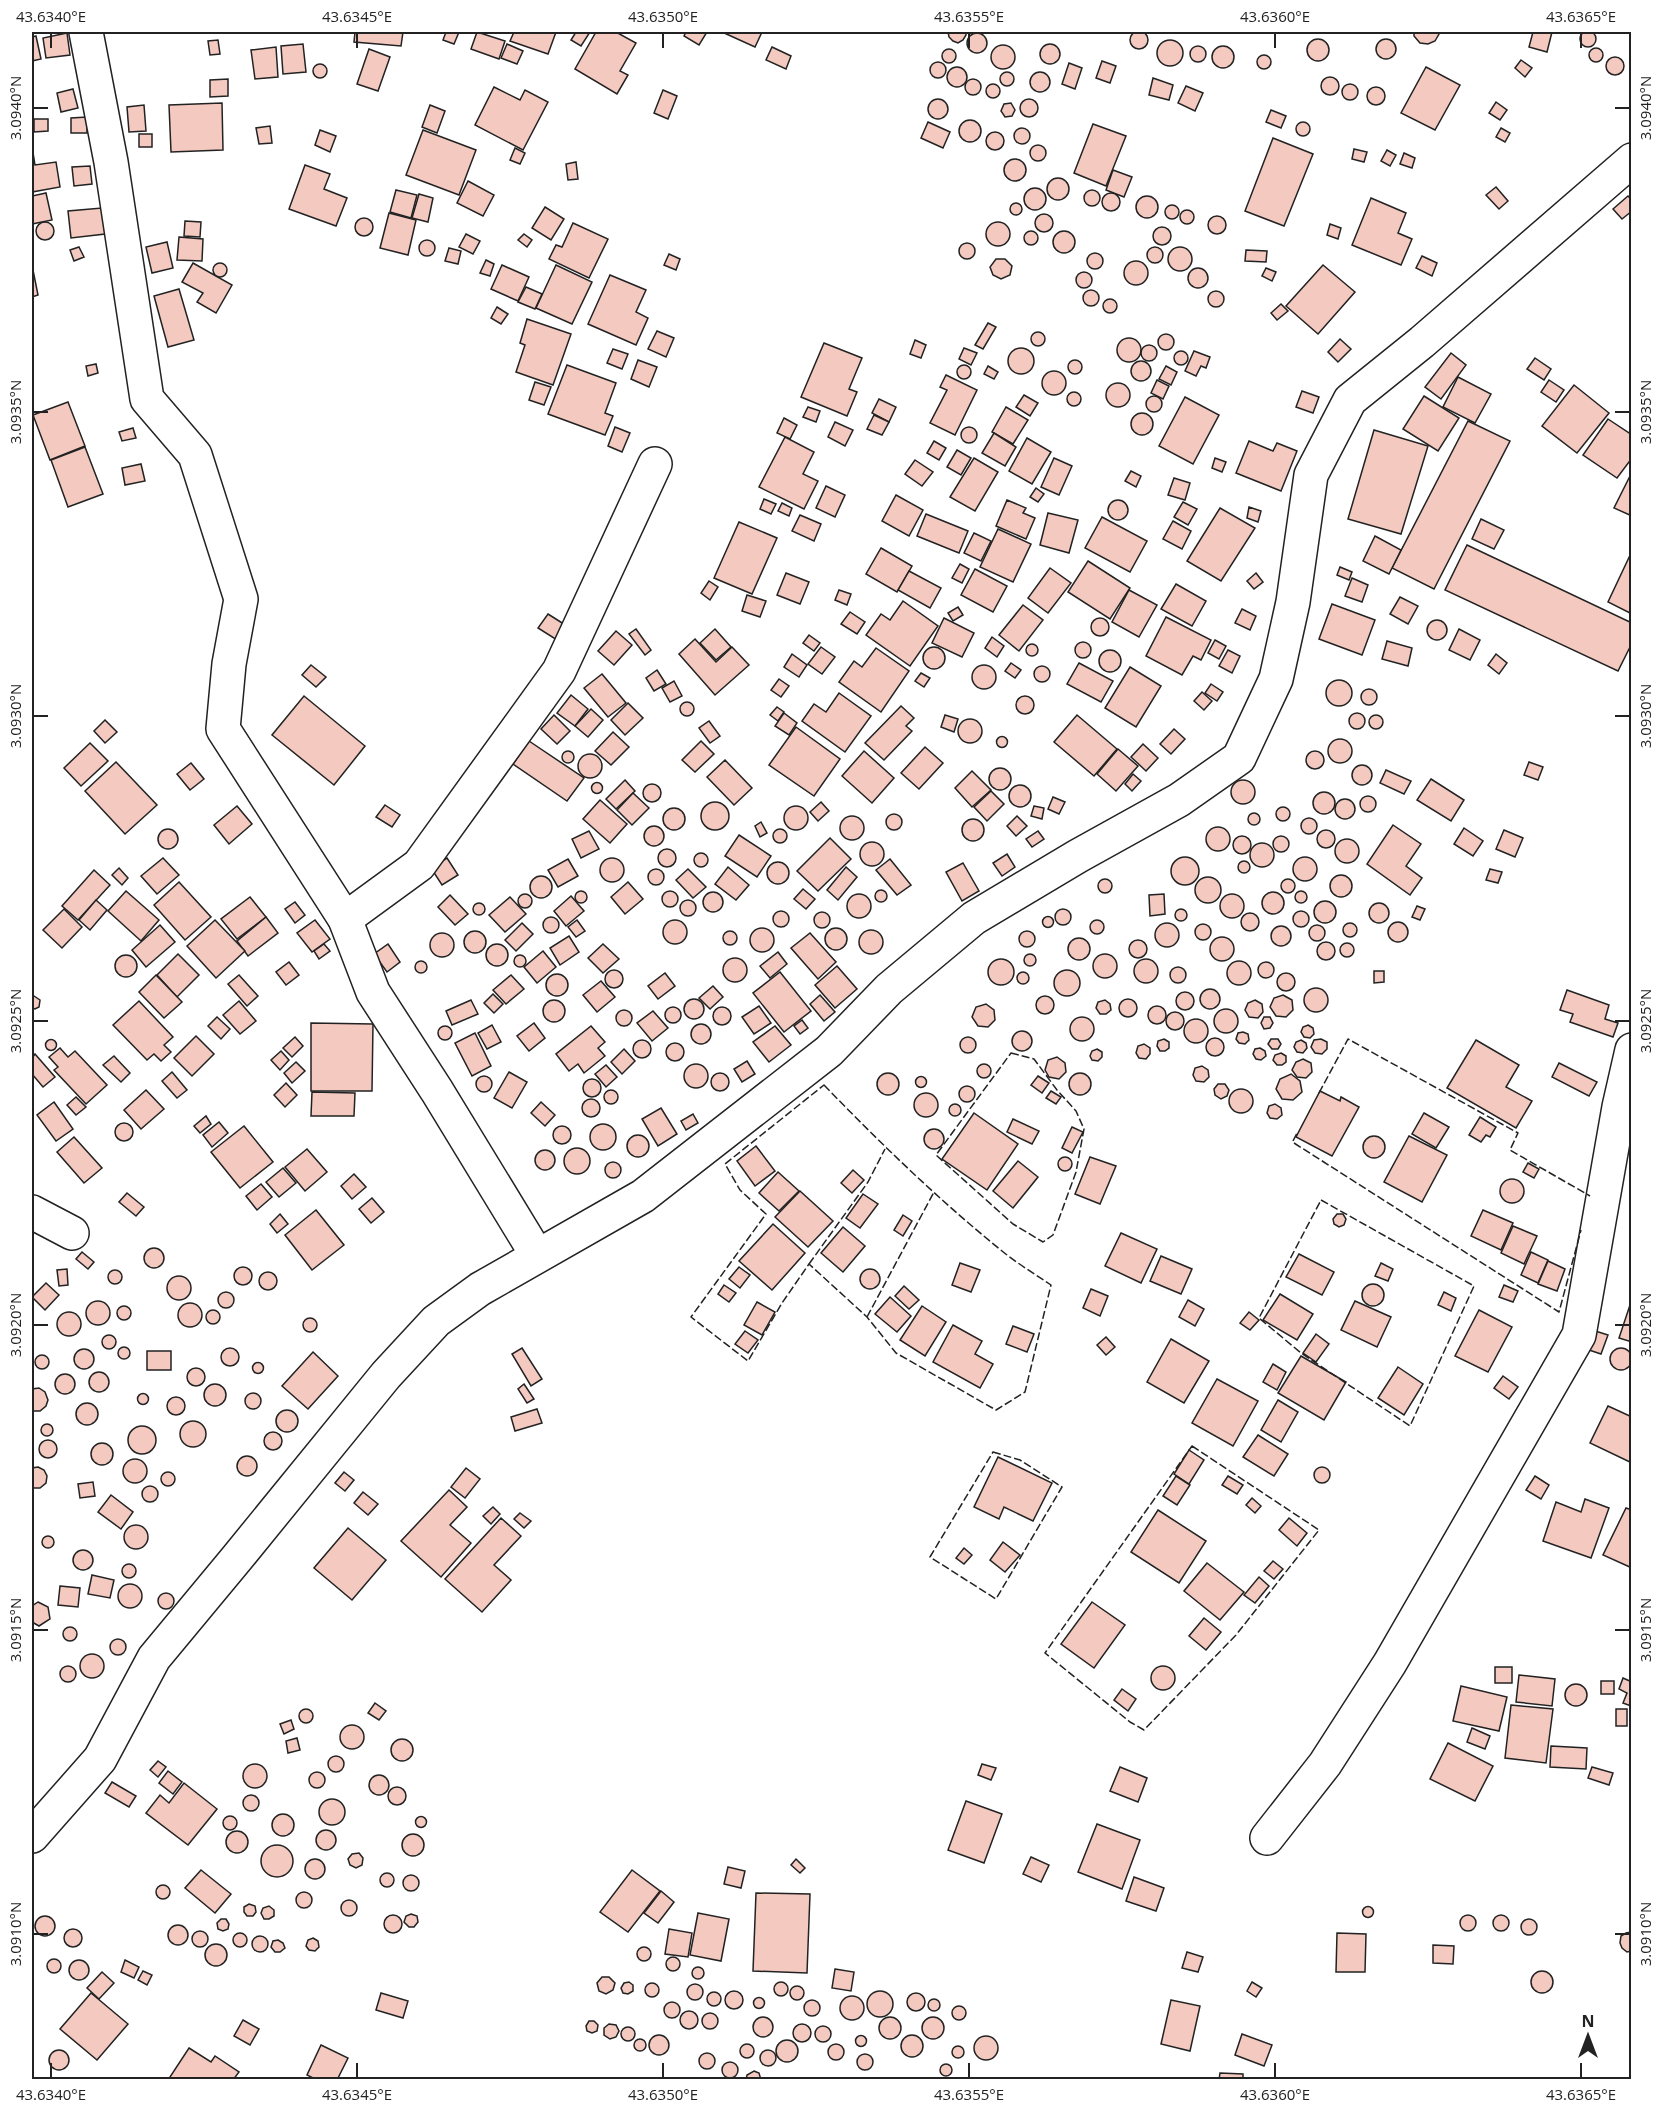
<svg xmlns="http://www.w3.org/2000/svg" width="1663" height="2111" viewBox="0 0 1663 2111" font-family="'Open Sans',sans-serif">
<rect width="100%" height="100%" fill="#fff"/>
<g fill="#f3c9c0" stroke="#222" stroke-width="1.5">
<circle cx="1588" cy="39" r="8"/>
<circle cx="1139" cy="40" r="9"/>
<polygon points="355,32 403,32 401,46 354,42"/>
<polygon points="446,32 459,32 454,44 443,40"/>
<polygon points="477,32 505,41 499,59 471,49"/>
<polygon points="514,32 556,32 548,54 510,41"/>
<polygon points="576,32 590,32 581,46 571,40"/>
<polygon points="596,32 616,32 636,43 620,71 628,75 617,94 575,69"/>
<polygon points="686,32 707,32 699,45 684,36"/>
<polygon points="722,32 762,32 755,47"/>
<polygon points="948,32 966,32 966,35 963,40 958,43 953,41 949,37"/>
<polygon points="1414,32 1439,32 1439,34 1435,41 1428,44 1420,43 1414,36"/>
<polygon points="1533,32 1552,32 1547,52 1529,47"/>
<polygon points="67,33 70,55 46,58 43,38"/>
<circle cx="977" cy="43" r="10"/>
<polygon points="36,36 41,59 32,61 32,37"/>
<circle cx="1318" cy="50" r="11"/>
<circle cx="1386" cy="49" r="10"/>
<polygon points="218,40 220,54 210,55 208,41"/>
<circle cx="1170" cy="53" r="13"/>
<polygon points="303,44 306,72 283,74 281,46"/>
<polygon points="507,44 523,51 517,64 501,58"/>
<circle cx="1050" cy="54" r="10"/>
<circle cx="1003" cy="57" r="12"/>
<circle cx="1223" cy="57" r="11"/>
<circle cx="1198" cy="54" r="8"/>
<polygon points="276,47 278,77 255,79 251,50"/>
<polygon points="772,47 791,56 786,69 766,60"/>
<circle cx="1596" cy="55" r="7"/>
<circle cx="949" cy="56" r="7"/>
<polygon points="369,49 390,57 378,91 357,84"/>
<circle cx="1264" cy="62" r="7"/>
<circle cx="1615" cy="66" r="9"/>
<polygon points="1521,60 1532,68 1525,77 1515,68"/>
<polygon points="1102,61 1116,66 1110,83 1096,78"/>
<circle cx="938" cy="70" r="8"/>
<polygon points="1069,63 1082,68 1075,89 1062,84"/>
<circle cx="320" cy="71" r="7"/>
<polygon points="1426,67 1460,85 1435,130 1401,113"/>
<circle cx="957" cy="77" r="10"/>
<circle cx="1040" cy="82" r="10"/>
<circle cx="1007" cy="79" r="7"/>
<circle cx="1330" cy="86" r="9"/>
<polygon points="1153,78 1173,85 1169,100 1149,95"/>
<circle cx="973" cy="87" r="8"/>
<polygon points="228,79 228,96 210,97 210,80"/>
<circle cx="993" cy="91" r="7"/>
<circle cx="1350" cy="92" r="8"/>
<polygon points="1186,86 1203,93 1195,111 1178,103"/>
<circle cx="1376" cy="96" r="9"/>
<polygon points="494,87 520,100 525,90 548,102 523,150 475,125"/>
<polygon points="73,89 78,108 61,112 57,93"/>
<polygon points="663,90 677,96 668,119 654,113"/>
<circle cx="1029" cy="108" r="9"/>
<circle cx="938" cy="109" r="10"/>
<polygon points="1496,102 1507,110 1500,120 1489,113"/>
<polygon points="222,103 223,150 171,152 169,105"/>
<polygon points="1011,103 1015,110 1012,116 1005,117 1001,111 1004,104"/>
<polygon points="144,105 146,131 129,132 127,107"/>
<polygon points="430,105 445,111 437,133 422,127"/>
<polygon points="1271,110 1286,116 1281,128 1266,122"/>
<polygon points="87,117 87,133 71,133 71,118"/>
<polygon points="34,119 48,119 48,131 34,132"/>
<circle cx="970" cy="131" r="11"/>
<polygon points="928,122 950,132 943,148 921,138"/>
<circle cx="1303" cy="129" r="7"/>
<polygon points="1093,124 1126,136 1106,186 1074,173"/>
<polygon points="270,126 272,143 259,144 256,128"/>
<polygon points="1501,128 1510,133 1505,142 1496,137"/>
<circle cx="1022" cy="136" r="8"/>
<polygon points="320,130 336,136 330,152 315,145"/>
<polygon points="423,130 476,150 459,195 406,175"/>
<circle cx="995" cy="141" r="9"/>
<rect x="139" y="134" width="13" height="13"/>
<polygon points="1273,138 1313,154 1284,226 1245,211"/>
<circle cx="1038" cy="153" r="8"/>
<polygon points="32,146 35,165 56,162 60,187 32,192"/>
<polygon points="515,148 525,153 520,164 510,160"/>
<polygon points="1354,149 1367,152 1364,162 1352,159"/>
<polygon points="1387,150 1396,155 1390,166 1381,161"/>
<polygon points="1404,153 1415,158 1412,168 1400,164"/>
<circle cx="1015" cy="170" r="11"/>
<polygon points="576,162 578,179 568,180 566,164"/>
<polygon points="305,165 330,174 324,189 347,198 336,226 289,209"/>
<polygon points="90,166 92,184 74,186 72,167"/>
<polygon points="1113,170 1132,177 1124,197 1106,190"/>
<circle cx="1058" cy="189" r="11"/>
<polygon points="468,181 494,195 483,216 457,203"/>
<polygon points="1496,187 1508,201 1499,209 1486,195"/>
<circle cx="1035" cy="199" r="11"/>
<polygon points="396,190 417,195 411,218 390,212"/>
<circle cx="1092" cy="198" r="8"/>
<circle cx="1111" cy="202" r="9"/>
<polygon points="46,193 52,220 32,224 32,196"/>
<polygon points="419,194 433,198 428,222 412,218"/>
<circle cx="1147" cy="207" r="11"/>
<polygon points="1628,196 1632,200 1632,211 1622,219 1613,209"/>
<polygon points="1371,198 1406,213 1398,233 1412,239 1401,265 1352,245"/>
<circle cx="1016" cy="209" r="6"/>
<circle cx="1172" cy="212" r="7"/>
<polygon points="545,207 564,219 551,240 532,228"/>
<polygon points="102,208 105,234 71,238 68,211"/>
<circle cx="1187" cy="217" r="7"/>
<polygon points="389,213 416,220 408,255 380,248"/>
<circle cx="1044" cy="223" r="9"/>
<circle cx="1217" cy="225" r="9"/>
<circle cx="364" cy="227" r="9"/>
<polygon points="185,221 201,222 200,237 184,236"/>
<circle cx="998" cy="234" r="12"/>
<circle cx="45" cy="231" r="9"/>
<polygon points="573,223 608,239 589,278 549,259 556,245 562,247"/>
<polygon points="1330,224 1341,228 1338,239 1327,235"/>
<circle cx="1162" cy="236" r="9"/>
<circle cx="1064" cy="242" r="11"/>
<circle cx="1031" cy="238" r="7"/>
<polygon points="466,234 480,241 473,254 459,247"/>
<polygon points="524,234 532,240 527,247 518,240"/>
<polygon points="179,237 203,239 202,261 177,260"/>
<circle cx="427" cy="248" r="8"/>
<polygon points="167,242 173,268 152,273 146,247"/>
<circle cx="967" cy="251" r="8"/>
<circle cx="1180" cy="259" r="12"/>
<polygon points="79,247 84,257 74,261 70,250"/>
<circle cx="1155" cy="255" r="8"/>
<polygon points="449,248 461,251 458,264 445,261"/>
<polygon points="1246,250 1267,251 1266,262 1245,261"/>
<circle cx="1095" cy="261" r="8"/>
<polygon points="669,254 680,259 676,270 664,265"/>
<polygon points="1422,256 1437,263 1432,276 1416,268"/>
<polygon points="996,259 1005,259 1012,266 1010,275 1001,279 993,275 990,267"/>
<polygon points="486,260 494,264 490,276 480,273"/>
<circle cx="1136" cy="273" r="12"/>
<polygon points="193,263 232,285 216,313 197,302 203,293 182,282"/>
<circle cx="220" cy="270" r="7"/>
<polygon points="32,265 38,295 32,297"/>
<polygon points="502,265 529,277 518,301 491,289"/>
<polygon points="556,265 592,282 572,324 536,308"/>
<polygon points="1323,265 1355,292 1318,334 1286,306"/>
<circle cx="1198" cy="278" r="10"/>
<polygon points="1266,268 1276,272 1272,281 1262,276"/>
<circle cx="1084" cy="280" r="8"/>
<polygon points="610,275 646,290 636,312 648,318 636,345 588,324"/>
<polygon points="526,287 542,294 535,309 518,302"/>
<polygon points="179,289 194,340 168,347 154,296"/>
<circle cx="1091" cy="298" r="8"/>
<circle cx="1216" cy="299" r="8"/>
<circle cx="1110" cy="306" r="7"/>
<polygon points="1281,304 1288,311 1277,320 1271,313"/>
<polygon points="497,307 508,314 501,324 491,318"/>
<polygon points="527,319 571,334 553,385 516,372 525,345 520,343"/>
<polygon points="988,323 996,327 983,349 975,345"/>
<polygon points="657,331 674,338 666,357 648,349"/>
<circle cx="1038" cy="339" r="7"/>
<circle cx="1166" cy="342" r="8"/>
<circle cx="1129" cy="350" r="12"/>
<polygon points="1340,339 1351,349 1338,362 1328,352"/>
<polygon points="915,340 926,345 921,358 910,354"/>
<polygon points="824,343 862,358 849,389 857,392 847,416 801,397"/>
<circle cx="1149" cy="353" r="8"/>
<circle cx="1021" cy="361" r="13"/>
<polygon points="964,348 977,353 971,365 959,359"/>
<polygon points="613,349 628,354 622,369 607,363"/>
<polygon points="1194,351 1210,357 1206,368 1201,366 1196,376 1185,371"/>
<circle cx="1181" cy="358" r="7"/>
<polygon points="1451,353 1466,365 1441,399 1425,387"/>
<polygon points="1535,358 1551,369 1544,380 1527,369"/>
<circle cx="1075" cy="367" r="7"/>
<polygon points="638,360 657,367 649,387 631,379"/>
<circle cx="1141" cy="371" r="10"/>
<polygon points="96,364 98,373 88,376 86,366"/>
<polygon points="567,365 616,383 605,413 613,416 605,435 548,414"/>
<circle cx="964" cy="372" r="7"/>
<polygon points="988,366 998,372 994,379 984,374"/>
<polygon points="1166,366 1177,372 1171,385 1159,379"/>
<circle cx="1054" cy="383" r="12"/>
<polygon points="946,375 977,390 955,435 930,423 947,390 940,387"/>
<polygon points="1458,377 1491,394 1475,423 1443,407"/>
<polygon points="1157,380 1169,386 1163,399 1151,393"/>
<polygon points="1549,380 1564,390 1556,402 1541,392"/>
<polygon points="535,382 551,387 544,405 529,400"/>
<circle cx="1118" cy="395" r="12"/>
<polygon points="1574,385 1609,413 1577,453 1542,426"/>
<polygon points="1302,391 1319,397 1313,413 1296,407"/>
<circle cx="1074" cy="399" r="7"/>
<polygon points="1024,395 1038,403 1030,416 1016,407"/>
<polygon points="1424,396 1459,418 1438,451 1403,429"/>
<circle cx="1154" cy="404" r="8"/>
<polygon points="1185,397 1219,415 1193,464 1159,446"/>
<polygon points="879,399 896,407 889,422 872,413"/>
<polygon points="68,402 85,446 50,460 33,415"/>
<polygon points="808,407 820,411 816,422 803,417"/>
<polygon points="1006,407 1028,420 1013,444 992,432"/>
<circle cx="1142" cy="424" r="11"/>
<polygon points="874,415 889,422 882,435 867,429"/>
<polygon points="784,418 797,425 790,439 777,433"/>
<polygon points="1608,419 1632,435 1632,458 1617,478 1583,455"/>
<polygon points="1468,421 1510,441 1434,589 1392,568"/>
<polygon points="835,422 853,430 845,446 828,437"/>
<polygon points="615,427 630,433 622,452 608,446"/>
<circle cx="969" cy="435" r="8"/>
<polygon points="133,428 136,438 122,441 119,432"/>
<polygon points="1374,430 1428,446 1401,534 1348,519"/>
<polygon points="994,433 1016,447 1005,466 982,453"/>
<polygon points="785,437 814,452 803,474 818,481 804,509 759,487"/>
<polygon points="1027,438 1051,452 1032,484 1009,471"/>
<polygon points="934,441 946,448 939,460 927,453"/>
<polygon points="1249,441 1273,451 1277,443 1297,451 1281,491 1236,473"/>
<polygon points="85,447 103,494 68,507 51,460"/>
<polygon points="957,450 971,458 961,475 947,467"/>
<polygon points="974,458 998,472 975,511 950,497"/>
<polygon points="1054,458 1072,466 1059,495 1041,487"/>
<polygon points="1215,458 1226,462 1222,472 1212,468"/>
<polygon points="915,460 933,472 922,486 905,474"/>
<polygon points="141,464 145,481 125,485 122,468"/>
<polygon points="1131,471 1141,476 1136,487 1125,481"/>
<polygon points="1632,472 1632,516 1614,508"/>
<polygon points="1174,478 1190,483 1185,500 1168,495"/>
<polygon points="826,486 845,495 835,517 816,508"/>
<polygon points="1036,488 1044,494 1038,502 1030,497"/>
<polygon points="896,495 923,510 909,536 882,521"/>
<polygon points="764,499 776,504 771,514 760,509"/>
<polygon points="1007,500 1026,508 1023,513 1035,518 1026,539 996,526"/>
<circle cx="1118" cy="510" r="10"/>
<polygon points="1183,502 1197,509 1188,525 1174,517"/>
<polygon points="782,503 792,508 789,516 778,511"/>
<polygon points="1249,507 1261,511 1258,522 1247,518"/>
<polygon points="1220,508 1255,528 1221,581 1187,561"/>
<polygon points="1048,513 1078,520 1069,553 1040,545"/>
<polygon points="926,514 968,531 959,553 917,536"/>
<polygon points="800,515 821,524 814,541 792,531"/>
<polygon points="1102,517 1147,541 1130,572 1085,548"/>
<polygon points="1481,519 1504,530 1494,549 1472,539"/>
<polygon points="1173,521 1191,531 1182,549 1163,539"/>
<polygon points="739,522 777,538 752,594 714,578"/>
<polygon points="998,529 1031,544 1013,582 980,567"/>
<polygon points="974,533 991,541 981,561 964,553"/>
<polygon points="1375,536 1401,550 1389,574 1363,561"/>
<polygon points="1467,545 1632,623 1632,643 1618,671 1445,590"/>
<polygon points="881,548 912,566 897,592 866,574"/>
<polygon points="1632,551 1632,614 1608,602"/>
<polygon points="1088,561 1130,588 1110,619 1068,592"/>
<polygon points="960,564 969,569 962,583 952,578"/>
<polygon points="1340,567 1352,572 1349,580 1337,575"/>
<polygon points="1050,568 1071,583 1048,613 1028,598"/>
<polygon points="975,569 1007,586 993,612 961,595"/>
<polygon points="909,571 941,588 930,608 898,590"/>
<polygon points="786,573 809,582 800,604 777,595"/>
<polygon points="1256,573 1263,582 1254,589 1247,581"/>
<polygon points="1352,578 1368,585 1362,602 1345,596"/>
<polygon points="709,581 718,587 710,600 701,593"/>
<polygon points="1176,584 1206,601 1192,626 1161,609"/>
<polygon points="839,590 851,594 847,605 835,600"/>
<polygon points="1129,590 1157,605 1139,637 1112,622"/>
<polygon points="747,595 766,601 760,617 742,611"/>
<polygon points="1400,597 1418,606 1408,624 1390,614"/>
<polygon points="903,601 938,626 910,666 866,635 881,614 890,620"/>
<polygon points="1332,604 1375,620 1362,655 1319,639"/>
<polygon points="1023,605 1043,620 1019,651 999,635"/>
<polygon points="958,607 963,615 953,621 948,613"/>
<polygon points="1242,609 1256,616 1250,630 1235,623"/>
<polygon points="850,612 865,622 857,634 841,624"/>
<polygon points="548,614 567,626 557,640 538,628"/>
<polygon points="1166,617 1211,640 1201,660 1193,656 1182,675 1146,656"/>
<polygon points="944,618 974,633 962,657 932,643"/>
<circle cx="1100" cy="627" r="9"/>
<circle cx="1437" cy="630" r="10"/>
<polygon points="636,629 651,650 645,655 629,634"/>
<polygon points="715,629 731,647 716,660 700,643"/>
<polygon points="1459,629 1480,640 1470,660 1449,650"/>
<polygon points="616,631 632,645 614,665 598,651"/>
<polygon points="809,635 820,643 814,651 803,643"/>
<polygon points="992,637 1004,646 997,657 985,648"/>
<polygon points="695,639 716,662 732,647 749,665 715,695 679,654"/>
<polygon points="1215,640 1226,646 1219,659 1208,653"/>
<polygon points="1387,641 1412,648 1408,666 1382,659"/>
<circle cx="1083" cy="650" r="8"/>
<circle cx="1032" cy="650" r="6"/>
<circle cx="934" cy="658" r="11"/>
<polygon points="821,647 835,657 822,674 808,664"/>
<polygon points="876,648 909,671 881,712 839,682 854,661 862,667"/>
<polygon points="1228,650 1240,656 1232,673 1219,666"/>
<circle cx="1110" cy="661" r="11"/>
<polygon points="792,654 807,665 799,677 784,667"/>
<polygon points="1496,654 1507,663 1499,674 1488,665"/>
<polygon points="1011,663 1021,670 1015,678 1005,671"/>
<polygon points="1079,663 1113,681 1101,702 1067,684"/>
<polygon points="311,665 326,677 316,687 302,675"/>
<circle cx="984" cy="677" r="12"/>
<circle cx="1042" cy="674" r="8"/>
<polygon points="1130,667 1161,686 1136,727 1105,708"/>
<polygon points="657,670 666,684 654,691 646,678"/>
<polygon points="921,673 930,678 924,687 915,681"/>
<polygon points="602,674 626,703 608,717 584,688"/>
<polygon points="779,679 789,686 781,697 771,690"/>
<circle cx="1339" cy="693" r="13"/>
<polygon points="674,681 682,696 670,702 662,688"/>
<polygon points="1211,684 1223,692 1217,701 1205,693"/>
<circle cx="1369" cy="697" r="8"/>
<polygon points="1202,692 1212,701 1204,710 1194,701"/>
<polygon points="839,693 871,716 845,752 802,721 814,704 826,712"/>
<polygon points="571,695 588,709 575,726 557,713"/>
<circle cx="1025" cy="705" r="9"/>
<polygon points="304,696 365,746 334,785 272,735"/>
<circle cx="687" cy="709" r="7"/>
<polygon points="628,703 643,718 625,735 611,720"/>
<polygon points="901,706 914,718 906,726 912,731 884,760 865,743"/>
<polygon points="777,707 784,712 778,721 770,715"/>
<polygon points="591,709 603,720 588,737 575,726"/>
<polygon points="784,713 797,723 789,735 775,726"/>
<circle cx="1357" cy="721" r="8"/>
<circle cx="1376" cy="722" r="7"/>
<polygon points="554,715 570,731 557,744 541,729"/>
<polygon points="945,715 958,719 954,732 941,727"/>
<polygon points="1077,715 1117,749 1094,776 1054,742"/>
<circle cx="970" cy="731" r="12"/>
<polygon points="105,720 117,732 105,743 94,731"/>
<polygon points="709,721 720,736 710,743 699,728"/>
<polygon points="796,727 840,759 814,796 769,765"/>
<polygon points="1174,729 1185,739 1171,754 1160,744"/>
<polygon points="613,732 629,747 611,765 595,751"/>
<circle cx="1002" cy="742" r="5.5"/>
<circle cx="1340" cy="751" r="12"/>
<polygon points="529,741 584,778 567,801 513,764"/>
<polygon points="701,741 714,754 695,772 682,760"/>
<polygon points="90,743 108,761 81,786 64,768"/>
<polygon points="1143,744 1158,758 1146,771 1131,757"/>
<polygon points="925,747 943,763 919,789 901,773"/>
<polygon points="1118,749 1138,766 1116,791 1097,774"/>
<circle cx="568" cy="757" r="6"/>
<polygon points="864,751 894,778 872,803 842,776"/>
<circle cx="1315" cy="760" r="9"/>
<circle cx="590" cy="766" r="12"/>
<polygon points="725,760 752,788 734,805 707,777"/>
<polygon points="116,762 157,805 125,834 85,791"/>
<polygon points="1529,762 1543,767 1538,780 1524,775"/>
<polygon points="191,763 204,779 190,790 177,774"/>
<circle cx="1362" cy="775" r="10"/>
<circle cx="1000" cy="779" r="11"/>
<polygon points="1386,770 1411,781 1404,794 1380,783"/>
<polygon points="972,771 991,790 972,807 955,788"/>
<polygon points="1133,774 1141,781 1132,791 1125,784"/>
<polygon points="1431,779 1464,800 1451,821 1417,800"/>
<circle cx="1243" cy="792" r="12"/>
<polygon points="625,780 635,791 616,809 606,799"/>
<circle cx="597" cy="788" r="5.5"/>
<circle cx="652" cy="793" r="9"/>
<circle cx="1020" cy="796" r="11"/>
<polygon points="991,791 1004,804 987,821 974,807"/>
<circle cx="1324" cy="803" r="11"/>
<polygon points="633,793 649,808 632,825 617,810"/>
<circle cx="1368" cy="804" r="8"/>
<polygon points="1053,797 1065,802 1059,814 1048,809"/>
<circle cx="1345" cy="809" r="10"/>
<polygon points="600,800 627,824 610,843 583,819"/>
<polygon points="821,802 829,811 818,821 810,812"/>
<circle cx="715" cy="816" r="14"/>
<polygon points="385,805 400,815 392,827 376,817"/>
<circle cx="796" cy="818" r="12"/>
<polygon points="237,806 252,824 229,844 214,825"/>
<polygon points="1034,806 1044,808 1042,819 1031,816"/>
<circle cx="1283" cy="814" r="7"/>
<circle cx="674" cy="819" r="11"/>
<circle cx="1254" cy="819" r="6"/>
<circle cx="894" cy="822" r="8"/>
<polygon points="1017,816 1027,826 1016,836 1007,826"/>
<circle cx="852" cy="828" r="12"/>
<circle cx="1309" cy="826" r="8"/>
<circle cx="973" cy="830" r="11"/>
<polygon points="761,822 767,833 760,837 755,826"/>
<polygon points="1393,825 1421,844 1406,866 1422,878 1410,895 1367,864"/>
<circle cx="654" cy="836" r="10"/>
<circle cx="1218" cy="839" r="12"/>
<polygon points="1464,828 1483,841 1473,856 1454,844"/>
<circle cx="168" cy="839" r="10"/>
<circle cx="780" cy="836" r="7"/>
<circle cx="1326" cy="839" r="9"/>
<polygon points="1504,830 1523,838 1515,857 1496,849"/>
<polygon points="589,831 599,849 581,858 572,839"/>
<polygon points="1038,831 1044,839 1032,847 1026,839"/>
<polygon points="739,835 771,856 757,877 725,856"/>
<circle cx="1242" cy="845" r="9"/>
<circle cx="1281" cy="844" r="8"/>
<polygon points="830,838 851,859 818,891 797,871"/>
<circle cx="1347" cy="851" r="12"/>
<circle cx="872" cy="854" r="12"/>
<circle cx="1262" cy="855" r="12"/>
<circle cx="667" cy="858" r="9"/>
<circle cx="701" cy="860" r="7"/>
<polygon points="1007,854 1015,867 1002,876 993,863"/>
<circle cx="1185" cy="871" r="14"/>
<circle cx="1305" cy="869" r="12"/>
<circle cx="612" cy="870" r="12"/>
<polygon points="163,858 179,875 157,894 141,876"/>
<polygon points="447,858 458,875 442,885 431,868"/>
<polygon points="568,859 578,876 558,887 548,870"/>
<polygon points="890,859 911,885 897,895 876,870"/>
<circle cx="1244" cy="867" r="6"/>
<circle cx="778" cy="873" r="11"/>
<polygon points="963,863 979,891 962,901 946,872"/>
<polygon points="728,867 749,885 736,900 715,884"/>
<polygon points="846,867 857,877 838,900 827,890"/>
<polygon points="119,868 128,878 122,885 112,875"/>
<polygon points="688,869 706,887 693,898 676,880"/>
<polygon points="1490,869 1502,872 1498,883 1486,880"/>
<circle cx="656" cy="877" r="8"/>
<polygon points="94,870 110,885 78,920 62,906"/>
<circle cx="1341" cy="886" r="11"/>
<circle cx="541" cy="887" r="11"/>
<circle cx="1208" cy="890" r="13"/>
<circle cx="1105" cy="886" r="7"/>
<circle cx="1288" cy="886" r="7"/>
<polygon points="179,882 211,917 185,940 154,905"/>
<polygon points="628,882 643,899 625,914 611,897"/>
<polygon points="803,889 815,899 806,909 794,899"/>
<circle cx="881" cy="896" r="6"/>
<circle cx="1301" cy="897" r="6"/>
<circle cx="670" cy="899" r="8"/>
<circle cx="581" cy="897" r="6"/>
<polygon points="126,891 159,920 141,941 108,911"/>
<circle cx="1273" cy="903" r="11"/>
<circle cx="713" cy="902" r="10"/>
<circle cx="859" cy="906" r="12"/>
<polygon points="1164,894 1165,914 1150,916 1149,895"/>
<circle cx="525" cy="901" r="7"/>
<circle cx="1232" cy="906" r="12"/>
<polygon points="450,895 468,914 455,925 438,907"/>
<polygon points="571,896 584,911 566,926 554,911"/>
<polygon points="250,897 266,917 237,939 221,919"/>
<polygon points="510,897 526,914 505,932 489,915"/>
<circle cx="688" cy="908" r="8"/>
<polygon points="96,900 107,910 90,930 79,920"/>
<circle cx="1325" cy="912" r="11"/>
<polygon points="295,902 305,915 295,923 285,909"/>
<circle cx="479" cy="909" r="6"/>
<circle cx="1379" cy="913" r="10"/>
<polygon points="1417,906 1425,909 1420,920 1412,917"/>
<circle cx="1063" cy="917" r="8"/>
<circle cx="1181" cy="915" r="6"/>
<polygon points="64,909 82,927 62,948 43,930"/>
<circle cx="781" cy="919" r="8"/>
<circle cx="1301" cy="919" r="8"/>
<circle cx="822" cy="920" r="8"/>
<circle cx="1250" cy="922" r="9"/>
<circle cx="1048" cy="922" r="5.5"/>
<circle cx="551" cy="925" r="8"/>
<polygon points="266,917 278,933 248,956 237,941"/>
<polygon points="215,920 245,951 216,978 187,946"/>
<polygon points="315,920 330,939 312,952 297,933"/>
<polygon points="577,920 585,931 576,937 568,927"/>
<circle cx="675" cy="932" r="12"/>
<circle cx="1097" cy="927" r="7"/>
<circle cx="1398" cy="932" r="10"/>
<circle cx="1167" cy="935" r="12"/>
<circle cx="1350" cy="930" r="7"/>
<polygon points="522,923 533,934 516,951 505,940"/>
<circle cx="1203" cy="932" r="8"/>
<polygon points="160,925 175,942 146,967 132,950"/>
<circle cx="1317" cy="933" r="8"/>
<circle cx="1281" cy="936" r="10"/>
<circle cx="836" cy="939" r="11"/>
<circle cx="762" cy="940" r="12"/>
<circle cx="871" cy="942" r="12"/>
<circle cx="1027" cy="939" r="8"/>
<circle cx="475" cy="942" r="11"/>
<circle cx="730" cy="938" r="7"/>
<circle cx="442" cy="945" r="12"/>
<polygon points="810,933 836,962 818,979 791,948"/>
<polygon points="569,936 579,952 560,965 550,948"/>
<circle cx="1222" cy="949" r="12"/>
<circle cx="1079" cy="949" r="11"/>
<circle cx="1138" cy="949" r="9"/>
<circle cx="1326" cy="951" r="9"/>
<circle cx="1347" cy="950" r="7"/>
<polygon points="324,944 330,951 319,959 314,951"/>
<polygon points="388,944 400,962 387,972 374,954"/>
<polygon points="603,944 619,959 603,973 588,958"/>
<circle cx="497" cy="955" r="11"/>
<polygon points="543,951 556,967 537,983 524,967"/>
<polygon points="778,952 787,964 770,978 760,966"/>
<circle cx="1030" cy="960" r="6"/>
<polygon points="178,954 199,975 177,997 157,975"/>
<circle cx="1105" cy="966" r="12"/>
<circle cx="126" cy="966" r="11"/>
<circle cx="520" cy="961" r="6"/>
<circle cx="735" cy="970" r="12"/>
<circle cx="1001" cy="972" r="13"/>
<circle cx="1146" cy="971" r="12"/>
<circle cx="421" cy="967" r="6"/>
<circle cx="1239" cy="973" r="12"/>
<polygon points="289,962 299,975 286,985 276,972"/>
<circle cx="1266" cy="970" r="8"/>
<polygon points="837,966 857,989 835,1008 815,985"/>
<circle cx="1178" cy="975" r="8"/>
<circle cx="614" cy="979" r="9"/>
<circle cx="1067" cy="983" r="13"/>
<polygon points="1374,971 1384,971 1384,982 1374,983"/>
<polygon points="780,972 811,1011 784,1032 753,993"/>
<circle cx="1023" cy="978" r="6"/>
<polygon points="665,973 675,986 658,999 648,986"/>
<circle cx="1286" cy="982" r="9"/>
<circle cx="557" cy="985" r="11"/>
<polygon points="156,975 182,1002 164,1018 139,992"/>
<polygon points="239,975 258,996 247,1006 228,984"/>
<polygon points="511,975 524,989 506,1004 493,990"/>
<polygon points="601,981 615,997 597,1012 583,995"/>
<polygon points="713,986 723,997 710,1009 699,998"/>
<circle cx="1316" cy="1000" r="12"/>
<circle cx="1210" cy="999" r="10"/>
<polygon points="1567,990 1609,1005 1605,1019 1618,1023 1613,1037 1570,1022 1573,1014 1560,1010"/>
<circle cx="1185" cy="1001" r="9"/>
<polygon points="493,994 503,1004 494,1013 484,1003"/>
<polygon points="820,995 835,1012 824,1021 810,1004"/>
<polygon points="1283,995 1292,1000 1293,1010 1286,1017 1276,1016 1270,1007 1274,998"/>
<polygon points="34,996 40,1000 39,1007 35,1009 32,1008 32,997"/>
<circle cx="1045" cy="1005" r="9"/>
<circle cx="694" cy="1009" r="10"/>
<circle cx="1128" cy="1008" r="9"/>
<polygon points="471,1000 478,1014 452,1025 446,1011"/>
<polygon points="1105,1000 1110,1004 1111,1010 1106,1014 1100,1014 1096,1008 1098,1002"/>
<polygon points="1255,1000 1262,1004 1263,1012 1258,1018 1249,1017 1245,1010 1248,1003"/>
<circle cx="554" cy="1011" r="11"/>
<polygon points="139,1001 173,1037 164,1045 171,1052 161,1061 154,1054 147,1060 113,1025"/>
<polygon points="239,1001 256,1021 240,1034 223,1015"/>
<polygon points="986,1004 994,1010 995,1020 988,1027 978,1026 972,1017 976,1007"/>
<circle cx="1157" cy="1015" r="9"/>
<polygon points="759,1006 771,1023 754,1034 742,1017"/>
<circle cx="673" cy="1015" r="8"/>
<circle cx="722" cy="1016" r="9"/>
<circle cx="1226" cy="1021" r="12"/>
<circle cx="624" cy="1018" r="8"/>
<polygon points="653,1011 668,1028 652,1041 637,1023"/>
<circle cx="1175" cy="1021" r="9"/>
<polygon points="217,1017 230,1029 221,1039 208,1026"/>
<polygon points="1264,1017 1270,1017 1273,1023 1270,1028 1264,1029 1261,1023"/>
<circle cx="1082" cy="1029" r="12"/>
<circle cx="1196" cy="1031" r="12"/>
<polygon points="802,1020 808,1028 800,1034 794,1026"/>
<polygon points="311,1023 373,1024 372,1091 311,1091"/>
<polygon points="534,1023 545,1038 529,1051 517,1036"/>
<circle cx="701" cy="1034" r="10"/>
<polygon points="492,1025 501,1042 487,1049 478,1033"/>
<polygon points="1308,1025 1313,1028 1314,1034 1310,1038 1304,1037 1301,1032 1303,1027"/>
<polygon points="591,1026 605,1042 598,1048 605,1056 584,1073 578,1064 569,1071 556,1054"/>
<polygon points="775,1026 791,1045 769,1062 753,1042"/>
<circle cx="445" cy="1033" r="7"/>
<circle cx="1022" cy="1041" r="10"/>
<polygon points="1243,1032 1248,1034 1249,1040 1245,1044 1239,1043 1236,1039 1238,1033"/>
<polygon points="475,1033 491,1066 472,1076 455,1043"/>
<polygon points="196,1036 214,1054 192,1076 174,1058"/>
<circle cx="968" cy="1045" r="8"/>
<polygon points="295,1037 303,1046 292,1057 283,1048"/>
<circle cx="1215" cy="1047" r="9"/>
<polygon points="1164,1039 1169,1042 1169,1048 1165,1051 1160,1051 1157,1046 1158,1041"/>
<polygon points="1271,1039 1278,1039 1281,1044 1278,1049 1272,1049 1268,1044"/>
<polygon points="1321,1039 1327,1042 1327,1049 1322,1054 1315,1053 1311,1047 1314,1040"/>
<circle cx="51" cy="1045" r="5.5"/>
<polygon points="1301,1040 1306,1043 1307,1048 1303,1053 1297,1052 1294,1047 1296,1042"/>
<polygon points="1476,1040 1519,1065 1506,1087 1532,1101 1516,1128 1447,1088"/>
<circle cx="642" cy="1049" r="9"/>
<circle cx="675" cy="1052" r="9"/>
<polygon points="1144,1044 1150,1048 1150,1054 1146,1059 1139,1058 1136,1053 1138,1046"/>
<polygon points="60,1048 68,1057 75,1051 107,1085 86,1104 54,1070 58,1067 49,1057"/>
<polygon points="1260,1048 1265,1051 1266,1056 1261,1060 1256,1059 1253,1054 1255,1049"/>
<polygon points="624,1049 635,1061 622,1074 611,1062"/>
<polygon points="1097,1049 1102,1052 1102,1057 1098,1061 1092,1060 1090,1056 1092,1051"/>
<polygon points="281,1051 289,1060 280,1070 271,1060"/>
<polygon points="1281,1053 1286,1056 1286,1062 1282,1065 1277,1065 1273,1060 1275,1055"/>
<polygon points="35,1054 55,1077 43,1087 32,1074 32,1058"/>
<polygon points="114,1056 130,1073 121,1082 103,1065"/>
<polygon points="1057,1057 1065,1063 1066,1072 1059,1079 1049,1077 1045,1070 1048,1060"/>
<polygon points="1303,1059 1311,1063 1312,1072 1306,1078 1297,1077 1292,1070 1296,1062"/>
<polygon points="747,1061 755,1074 742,1082 734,1069"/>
<polygon points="296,1062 305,1071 292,1083 284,1073"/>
<polygon points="1559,1063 1597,1082 1589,1096 1552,1077"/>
<circle cx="696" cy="1076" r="12"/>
<circle cx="984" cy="1071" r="7"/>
<polygon points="606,1065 617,1077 606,1087 595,1074"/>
<polygon points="1202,1066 1208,1070 1209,1077 1204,1082 1196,1081 1193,1075 1195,1068"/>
<polygon points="172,1072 187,1090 177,1098 162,1081"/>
<polygon points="509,1072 527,1082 512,1108 494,1098"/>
<circle cx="1080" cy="1084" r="11"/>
<circle cx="888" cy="1084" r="11"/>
<circle cx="720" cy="1082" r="9"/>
<polygon points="1291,1074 1300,1081 1302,1092 1293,1100 1282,1099 1276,1089 1280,1079"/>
<circle cx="484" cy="1084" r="8"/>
<polygon points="1038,1076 1049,1083 1042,1093 1031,1085"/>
<circle cx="921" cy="1082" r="5.5"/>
<circle cx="592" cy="1088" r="9"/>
<polygon points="286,1083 297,1095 285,1107 274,1095"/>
<polygon points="1218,1084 1225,1084 1229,1090 1227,1096 1221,1099 1215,1095 1214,1089"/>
<circle cx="967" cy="1094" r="8"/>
<circle cx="1241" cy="1101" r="12"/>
<circle cx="611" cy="1097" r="7"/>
<polygon points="146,1090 164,1109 141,1129 124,1110"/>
<polygon points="1051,1091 1061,1097 1056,1104 1046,1098"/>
<polygon points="1320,1091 1340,1101 1341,1097 1359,1107 1332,1156 1296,1137"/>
<polygon points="312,1092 355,1093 354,1116 311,1116"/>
<circle cx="926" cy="1105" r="12"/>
<polygon points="76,1097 86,1107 76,1115 67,1105"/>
<circle cx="591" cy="1108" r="9"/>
<polygon points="54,1102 73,1129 56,1141 37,1115"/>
<polygon points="541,1102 555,1115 545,1126 531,1113"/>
<polygon points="1275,1104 1281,1108 1282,1115 1277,1119 1270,1118 1267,1113 1269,1106"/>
<circle cx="955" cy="1110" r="6"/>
<polygon points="661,1108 677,1134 658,1146 642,1119"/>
<polygon points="974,1113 1018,1144 987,1190 942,1159"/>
<polygon points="1424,1113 1449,1127 1436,1148 1412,1134"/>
<polygon points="693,1114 698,1123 686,1130 681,1121"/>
<polygon points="206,1116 211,1124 200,1133 194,1126"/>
<polygon points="1480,1117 1496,1127 1490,1137 1486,1135 1481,1142 1469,1135"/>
<polygon points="1013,1119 1039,1131 1032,1144 1007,1132"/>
<polygon points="219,1122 228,1133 212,1147 203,1135"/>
<circle cx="124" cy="1132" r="9"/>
<circle cx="603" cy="1137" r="13"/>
<polygon points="244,1126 273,1162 240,1188 211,1152"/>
<circle cx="562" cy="1135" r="9"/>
<polygon points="1072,1127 1083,1132 1072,1153 1062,1148"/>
<circle cx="934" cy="1139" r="10"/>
<circle cx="638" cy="1146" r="11"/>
<circle cx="1374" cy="1147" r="11"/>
<polygon points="1409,1136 1447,1155 1422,1202 1384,1182"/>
<polygon points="74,1137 102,1168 84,1183 57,1152"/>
<polygon points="756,1146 775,1171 755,1186 737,1161"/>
<circle cx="577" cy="1161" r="13"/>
<polygon points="307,1149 327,1172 305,1191 285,1167"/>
<circle cx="545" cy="1160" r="10"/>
<polygon points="1090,1157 1116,1166 1100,1204 1075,1194"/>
<circle cx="1065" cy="1164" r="7"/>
<polygon points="1018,1161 1038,1177 1013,1208 993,1191"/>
<circle cx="613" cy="1170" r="8"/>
<polygon points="1528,1163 1539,1169 1534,1178 1523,1172"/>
<polygon points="283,1168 296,1183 279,1197 266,1182"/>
<polygon points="853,1170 864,1180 852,1193 841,1183"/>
<polygon points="778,1172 799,1191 779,1211 759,1193"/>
<polygon points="354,1174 366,1187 352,1199 341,1186"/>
<circle cx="1512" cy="1191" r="12"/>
<polygon points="261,1184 272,1197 257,1210 246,1196"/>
<polygon points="800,1191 833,1221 808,1247 775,1217"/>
<polygon points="127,1193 144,1207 136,1216 119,1202"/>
<polygon points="863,1194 878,1204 860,1228 846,1218"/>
<polygon points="372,1198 384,1212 371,1223 359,1209"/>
<polygon points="316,1210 344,1245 312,1270 285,1235"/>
<polygon points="1483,1210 1513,1223 1501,1250 1471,1236"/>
<polygon points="280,1214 288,1224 277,1233 270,1224"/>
<polygon points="1337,1214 1343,1214 1346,1219 1344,1225 1339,1227 1334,1224 1333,1219"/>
<polygon points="903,1215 912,1221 903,1236 894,1230"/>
<polygon points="773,1224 805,1253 772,1290 739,1261"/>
<polygon points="1513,1226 1537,1236 1524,1264 1501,1253"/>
<polygon points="843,1227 865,1246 843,1272 821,1253"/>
<polygon points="1121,1233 1157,1249 1141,1283 1105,1266"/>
<circle cx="154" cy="1258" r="10"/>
<polygon points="82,1252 94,1262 88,1269 76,1259"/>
<polygon points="1531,1252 1548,1260 1538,1283 1521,1275"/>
<polygon points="1299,1254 1334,1272 1322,1295 1286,1277"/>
<polygon points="1161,1256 1192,1269 1181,1294 1150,1281"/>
<polygon points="1548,1261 1565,1269 1557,1291 1538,1284"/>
<polygon points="960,1263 980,1270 971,1292 952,1285"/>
<polygon points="1381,1263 1393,1269 1388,1281 1375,1276"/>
<circle cx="243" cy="1276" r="9"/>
<polygon points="739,1267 750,1275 740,1288 729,1279"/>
<circle cx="870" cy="1279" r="10"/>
<polygon points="67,1269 68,1285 59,1286 57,1270"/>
<circle cx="115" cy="1277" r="7"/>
<circle cx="268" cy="1281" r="9"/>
<circle cx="179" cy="1288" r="12"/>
<polygon points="46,1283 59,1295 45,1310 32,1297"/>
<circle cx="1373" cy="1295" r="11"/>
<polygon points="724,1285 736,1293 729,1302 718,1294"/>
<polygon points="1504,1285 1518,1291 1513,1302 1499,1297"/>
<polygon points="904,1286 919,1300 909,1309 895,1296"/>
<polygon points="1091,1289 1108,1296 1100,1316 1083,1308"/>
<polygon points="1444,1292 1456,1298 1451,1311 1438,1305"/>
<circle cx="226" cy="1300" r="8"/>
<polygon points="1280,1294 1313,1314 1297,1340 1263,1320"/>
<polygon points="890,1297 911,1316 897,1332 875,1314"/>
<polygon points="1188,1300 1204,1309 1195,1326 1179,1317"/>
<circle cx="98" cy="1313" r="12"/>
<polygon points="1355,1301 1391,1317 1377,1347 1341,1330"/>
<polygon points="757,1302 775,1312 762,1335 744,1325"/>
<polygon points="1631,1302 1632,1302 1632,1342 1619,1338"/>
<circle cx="190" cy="1315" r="12"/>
<polygon points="922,1306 946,1322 925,1356 900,1340"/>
<circle cx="124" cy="1313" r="7"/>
<circle cx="213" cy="1317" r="7"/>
<polygon points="1479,1310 1512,1327 1488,1372 1455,1356"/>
<polygon points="1249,1312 1259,1320 1250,1330 1240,1323"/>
<circle cx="69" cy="1324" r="12"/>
<circle cx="310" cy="1325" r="7"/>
<polygon points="953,1325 982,1341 975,1354 993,1364 980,1388 933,1362"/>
<polygon points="1013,1326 1034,1334 1027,1352 1006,1344"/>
<polygon points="1589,1329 1608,1335 1601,1354 1583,1348"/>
<polygon points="745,1331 758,1340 748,1353 735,1344"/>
<polygon points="1316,1334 1329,1344 1316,1362 1303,1353"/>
<circle cx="109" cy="1342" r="7"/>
<polygon points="1106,1337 1115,1347 1106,1355 1097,1345"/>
<polygon points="1171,1339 1209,1361 1184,1403 1147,1382"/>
<circle cx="124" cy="1353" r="6"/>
<circle cx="230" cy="1357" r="9"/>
<polygon points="522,1348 542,1379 531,1386 512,1354"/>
<circle cx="1621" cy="1359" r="11"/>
<circle cx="84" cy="1359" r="10"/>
<rect x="147" y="1351" width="24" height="19"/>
<polygon points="313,1352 338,1376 308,1409 282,1386"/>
<circle cx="42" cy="1362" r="7"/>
<polygon points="1301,1356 1346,1382 1324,1420 1278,1393"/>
<circle cx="258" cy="1368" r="5.5"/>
<polygon points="1273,1364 1286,1372 1277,1390 1263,1382"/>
<polygon points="1398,1367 1423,1384 1404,1415 1378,1398"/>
<circle cx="196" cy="1377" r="9"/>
<circle cx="99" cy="1382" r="10"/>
<circle cx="65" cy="1384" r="10"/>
<polygon points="1503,1376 1518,1387 1509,1399 1494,1388"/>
<polygon points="1217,1379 1258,1401 1233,1446 1192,1423"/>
<circle cx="215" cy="1395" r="11"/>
<polygon points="524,1384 534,1399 527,1403 518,1389"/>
<polygon points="39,1388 45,1392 48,1400 46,1406 40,1411 32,1411 32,1389"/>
<circle cx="253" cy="1401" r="8"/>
<circle cx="143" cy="1399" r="5.5"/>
<circle cx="176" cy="1406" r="9"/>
<polygon points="1278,1400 1298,1412 1281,1442 1261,1430"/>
<circle cx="87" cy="1414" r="11"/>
<polygon points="1608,1406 1632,1417 1632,1463 1590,1443"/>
<polygon points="537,1409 542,1423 515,1431 511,1417"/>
<circle cx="287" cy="1421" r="11"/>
<circle cx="193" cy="1434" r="13"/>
<circle cx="47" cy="1430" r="6"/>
<circle cx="142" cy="1440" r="14"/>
<circle cx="273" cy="1441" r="9"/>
<polygon points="1258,1435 1288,1454 1274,1476 1243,1457"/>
<circle cx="48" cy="1449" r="9"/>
<circle cx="102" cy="1454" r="11"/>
<polygon points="1189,1450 1204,1460 1189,1484 1174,1474"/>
<circle cx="247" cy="1466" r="10"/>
<polygon points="998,1457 1052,1483 1033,1521 1004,1507 999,1519 974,1507"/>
<circle cx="135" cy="1471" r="12"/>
<circle cx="1322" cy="1475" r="8"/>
<polygon points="38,1467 44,1470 47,1476 46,1483 40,1488 34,1488 32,1487 32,1468"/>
<polygon points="466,1468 480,1479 465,1498 451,1487"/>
<circle cx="168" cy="1479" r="7"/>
<polygon points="344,1472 354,1480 345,1491 335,1483"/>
<polygon points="1176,1476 1190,1485 1177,1505 1163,1496"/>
<polygon points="1228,1476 1243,1485 1237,1494 1222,1485"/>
<polygon points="1535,1476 1549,1485 1541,1499 1526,1490"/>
<polygon points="93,1482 95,1496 80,1498 78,1484"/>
<circle cx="150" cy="1494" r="8"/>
<polygon points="449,1490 467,1507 450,1525 471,1543 441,1577 401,1541"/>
<polygon points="363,1492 378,1504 368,1515 354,1503"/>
<polygon points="111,1495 133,1512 121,1529 98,1512"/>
<polygon points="1252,1498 1261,1506 1255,1513 1246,1505"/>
<polygon points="1585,1499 1609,1508 1591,1558 1543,1541 1556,1502 1581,1512"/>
<polygon points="493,1507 500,1514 491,1524 483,1516"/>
<polygon points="1626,1508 1632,1510 1632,1568 1603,1555"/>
<polygon points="1158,1510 1206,1541 1179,1583 1131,1552"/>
<polygon points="520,1513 531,1521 524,1528 514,1519"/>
<polygon points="501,1518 521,1536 494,1565 511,1580 482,1612 445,1579"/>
<polygon points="1289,1518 1307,1533 1297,1546 1279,1530"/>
<circle cx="136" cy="1537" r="12"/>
<polygon points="348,1528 386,1560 352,1600 314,1568"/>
<circle cx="48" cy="1542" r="6"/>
<polygon points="1003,1542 1020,1555 1005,1572 990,1560"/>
<polygon points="964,1548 972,1555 964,1564 956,1558"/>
<circle cx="83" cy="1560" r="10"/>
<polygon points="1273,1561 1283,1569 1274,1579 1264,1571"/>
<polygon points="1207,1563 1244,1592 1220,1620 1184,1591"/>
<circle cx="129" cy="1571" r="7"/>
<polygon points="92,1575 114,1580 110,1598 88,1594"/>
<polygon points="1259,1577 1269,1586 1255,1603 1244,1595"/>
<circle cx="130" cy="1596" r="12"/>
<polygon points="60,1586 80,1588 78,1607 58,1605"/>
<circle cx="166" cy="1601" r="8"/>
<polygon points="38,1602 48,1607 50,1619 39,1626 32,1622 32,1606"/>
<polygon points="1092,1602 1125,1625 1094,1668 1061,1644"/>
<polygon points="1204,1618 1221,1632 1206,1650 1189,1636"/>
<circle cx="70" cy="1634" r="7"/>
<circle cx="118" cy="1647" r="8"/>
<circle cx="92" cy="1666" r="12"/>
<circle cx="68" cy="1674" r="8"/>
<circle cx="1163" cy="1678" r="12"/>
<rect x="1495" y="1667" width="17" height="16"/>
<polygon points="1519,1675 1555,1679 1552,1706 1516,1702"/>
<polygon points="1623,1678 1632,1682 1631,1706 1623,1703 1627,1693 1619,1689"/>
<rect x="1601" y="1681" width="13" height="13"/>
<circle cx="1576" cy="1695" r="11"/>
<polygon points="1461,1686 1507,1697 1499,1731 1453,1721"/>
<polygon points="1122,1689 1136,1699 1128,1711 1114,1700"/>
<polygon points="375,1703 386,1711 379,1720 368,1713"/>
<polygon points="1511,1705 1553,1709 1546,1763 1505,1758"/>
<circle cx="306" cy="1716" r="7"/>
<rect x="1616" y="1709" width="11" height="17"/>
<polygon points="291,1720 294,1729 284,1734 280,1724"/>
<circle cx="352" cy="1737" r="12"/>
<polygon points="1472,1728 1490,1736 1485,1749 1467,1742"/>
<polygon points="297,1738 300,1750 288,1753 286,1741"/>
<circle cx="402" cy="1750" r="11"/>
<polygon points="1448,1743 1493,1766 1475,1801 1430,1779"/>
<polygon points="1551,1746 1587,1748 1586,1769 1550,1767"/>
<circle cx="336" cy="1764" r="8"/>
<polygon points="158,1761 166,1767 158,1777 150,1770"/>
<circle cx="255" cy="1776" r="12"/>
<polygon points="982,1764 996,1768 991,1780 978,1775"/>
<polygon points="1120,1767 1147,1778 1138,1802 1110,1791"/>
<polygon points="1592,1767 1613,1773 1609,1785 1588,1778"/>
<polygon points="168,1771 182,1782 173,1794 159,1783"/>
<circle cx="317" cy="1780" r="8"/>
<circle cx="379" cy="1785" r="10"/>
<polygon points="112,1782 136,1796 129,1807 105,1793"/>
<polygon points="184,1783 217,1809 188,1845 146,1813 160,1795 169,1803"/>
<circle cx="397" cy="1796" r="9"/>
<circle cx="251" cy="1803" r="8"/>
<circle cx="332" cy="1812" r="13"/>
<polygon points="966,1801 1002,1814 984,1863 948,1850"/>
<circle cx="283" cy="1825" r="11"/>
<circle cx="230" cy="1823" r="7"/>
<circle cx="421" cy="1822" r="5.5"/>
<polygon points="1097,1824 1140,1840 1122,1889 1078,1872"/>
<circle cx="326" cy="1840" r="10"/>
<circle cx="237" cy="1842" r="11"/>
<circle cx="413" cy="1845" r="11"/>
<circle cx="277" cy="1861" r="16"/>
<polygon points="359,1853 363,1858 362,1865 356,1868 350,1865 348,1859 352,1854"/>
<polygon points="1031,1857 1049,1865 1041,1882 1023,1874"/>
<circle cx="315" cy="1869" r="10"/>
<polygon points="796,1859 805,1868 800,1873 791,1865"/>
<polygon points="728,1867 745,1871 741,1888 724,1884"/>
<polygon points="201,1870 231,1894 215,1913 185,1888"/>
<polygon points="632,1870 660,1891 628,1932 600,1912"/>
<circle cx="387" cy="1880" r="7"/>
<circle cx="411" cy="1883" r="8"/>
<polygon points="1134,1877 1164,1888 1156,1911 1126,1901"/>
<circle cx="163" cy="1892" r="7"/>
<polygon points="661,1891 674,1902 658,1923 644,1913"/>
<circle cx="304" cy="1900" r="8"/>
<polygon points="756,1893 810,1894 807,1973 753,1971"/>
<circle cx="349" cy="1908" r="8"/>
<polygon points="249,1904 255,1906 256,1912 253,1916 247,1916 244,1912 244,1907"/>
<polygon points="269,1906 274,1910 274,1916 269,1919 264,1919 261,1913 263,1908"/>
<circle cx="1368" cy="1912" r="5.5"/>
<polygon points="698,1913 729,1919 721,1961 690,1955"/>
<polygon points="411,1914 417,1916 418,1922 414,1927 409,1927 404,1922 406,1916"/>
<circle cx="393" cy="1924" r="9"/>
<circle cx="1501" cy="1923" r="8"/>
<circle cx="1468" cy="1923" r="8"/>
<circle cx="45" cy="1926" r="10"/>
<polygon points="221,1919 226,1919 229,1924 228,1929 223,1931 218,1929 217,1923"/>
<circle cx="1529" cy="1927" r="8"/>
<circle cx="178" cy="1935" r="10"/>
<circle cx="73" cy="1938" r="9"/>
<polygon points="669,1929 692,1933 688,1957 665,1954"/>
<circle cx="200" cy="1939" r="8"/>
<polygon points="1632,1932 1632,1951 1627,1952 1622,1948 1620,1943 1621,1936 1626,1933"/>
<circle cx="240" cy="1940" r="7"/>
<polygon points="1337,1933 1366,1934 1365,1972 1336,1972"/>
<circle cx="260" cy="1944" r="8"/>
<polygon points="313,1938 318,1941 319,1947 315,1951 309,1950 306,1946 308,1940"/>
<polygon points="278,1940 283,1943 285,1948 280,1952 275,1952 271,1947 273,1941"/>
<circle cx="216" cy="1955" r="11"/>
<polygon points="1433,1945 1454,1946 1453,1964 1433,1963"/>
<circle cx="644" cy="1954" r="7"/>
<polygon points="1187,1952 1203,1957 1198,1972 1182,1968"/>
<circle cx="673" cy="1964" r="7"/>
<circle cx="54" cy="1966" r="7"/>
<circle cx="79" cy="1970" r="10"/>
<polygon points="125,1960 139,1967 134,1978 121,1972"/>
<circle cx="698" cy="1973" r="6"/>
<polygon points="835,1969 854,1972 851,1991 832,1988"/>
<polygon points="143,1971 152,1975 147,1985 138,1980"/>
<circle cx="1542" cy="1982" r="11"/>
<polygon points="102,1972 114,1983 99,1999 87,1988"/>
<polygon points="602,1977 609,1977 615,1983 613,1990 606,1994 599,1991 597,1983"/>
<polygon points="629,1982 633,1985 633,1991 628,1994 623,1993 621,1988 624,1983"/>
<polygon points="1252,1982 1262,1988 1256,1997 1247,1991"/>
<circle cx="781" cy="1989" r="7"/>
<circle cx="652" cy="1990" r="7"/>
<circle cx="695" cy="1992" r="8"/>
<circle cx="797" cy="1993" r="7"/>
<circle cx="734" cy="2000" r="9"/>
<circle cx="880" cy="2004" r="13"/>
<circle cx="714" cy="1999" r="7"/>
<circle cx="916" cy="2002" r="9"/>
<polygon points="91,1993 128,2024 97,2060 60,2029"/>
<polygon points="381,1993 408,2001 403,2018 376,2010"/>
<circle cx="852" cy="2008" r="12"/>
<circle cx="759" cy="2003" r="5.5"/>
<circle cx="934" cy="2005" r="6"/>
<polygon points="1171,2000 1200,2006 1190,2051 1161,2044"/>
<circle cx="812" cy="2008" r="8"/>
<circle cx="672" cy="2010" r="8"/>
<circle cx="959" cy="2013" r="7"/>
<circle cx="689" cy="2020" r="9"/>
<circle cx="710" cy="2021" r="8"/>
<circle cx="890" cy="2028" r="11"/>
<circle cx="933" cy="2028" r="11"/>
<circle cx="763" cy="2027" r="10"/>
<polygon points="243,2020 259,2029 250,2045 234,2036"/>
<polygon points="589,2021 594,2021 598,2025 597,2031 592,2033 587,2031 586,2026"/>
<circle cx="802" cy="2033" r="9"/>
<polygon points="609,2024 616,2025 619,2031 616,2037 610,2039 604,2035 604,2028"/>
<circle cx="823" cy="2034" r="8"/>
<circle cx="628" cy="2034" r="7"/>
<polygon points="1242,2034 1272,2045 1264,2066 1235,2055"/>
<circle cx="912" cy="2046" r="11"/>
<circle cx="659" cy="2045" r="10"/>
<circle cx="861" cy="2041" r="5.5"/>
<circle cx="986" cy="2048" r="12"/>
<circle cx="640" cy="2045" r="6"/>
<circle cx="787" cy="2051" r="11"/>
<circle cx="747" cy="2051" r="7"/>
<circle cx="836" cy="2052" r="8"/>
<polygon points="321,2045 348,2058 337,2080 317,2080 307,2075"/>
<circle cx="958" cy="2052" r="6"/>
<polygon points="189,2048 211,2062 215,2056 239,2072 233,2080 168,2080"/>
<circle cx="768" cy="2058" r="8"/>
<circle cx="59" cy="2060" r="10"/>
<circle cx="707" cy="2061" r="8"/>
<circle cx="865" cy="2062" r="8"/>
<circle cx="730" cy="2070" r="8"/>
<circle cx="946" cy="2070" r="6"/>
<polygon points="754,2071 759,2073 761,2080 746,2080 747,2075"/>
<polygon points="1220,2073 1243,2074 1243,2080 1219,2080"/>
</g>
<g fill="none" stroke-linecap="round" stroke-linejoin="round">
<defs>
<g id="street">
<polyline points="86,32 111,162 147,399 195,455 241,599 229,664 223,729 345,919 373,992 437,1091 537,1255"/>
<polyline points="345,919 419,865 559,671 655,464"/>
<polyline points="32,1212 72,1233"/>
<polyline points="32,1836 100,1759 154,1658 237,1558 386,1375 436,1321 480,1289 643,1196 829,1051 889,989 974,918 1078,856 1179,800 1239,758 1276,679 1293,602 1311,475 1350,400 1422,342 1632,160"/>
<polyline points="1267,1838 1325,1764 1390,1663 1579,1335 1619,1107 1632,1050"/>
</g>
</defs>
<use href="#street" stroke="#222" stroke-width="36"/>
<use href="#street" stroke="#fff" stroke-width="33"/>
<g stroke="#222" stroke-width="1.5" stroke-dasharray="8 3" stroke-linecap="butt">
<polygon points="1011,1053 1034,1059 1057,1090 1076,1111 1084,1129 1076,1172 1053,1235 1043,1242 1013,1224 936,1155"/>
<path d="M 824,1085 C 881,1144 939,1200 1002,1251 C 1018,1264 1035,1274 1051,1285 L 1025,1392 L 996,1410 L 896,1353 L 867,1317 L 809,1264 L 782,1303 L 748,1361 L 691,1317 L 766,1214 L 740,1190 L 725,1164 Z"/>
<polyline points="1319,1093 1348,1039 1518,1133 1510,1150 1590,1196"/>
<polyline points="1293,1141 1297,1133"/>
<polyline points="1294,1143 1559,1312 1581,1230"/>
<polygon points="1321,1200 1474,1286 1410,1426 1301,1353 1259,1318"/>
<polyline points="809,1264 868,1182 885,1149"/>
<polyline points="867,1317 934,1192"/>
<polygon points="1192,1446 1319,1530 1236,1635 1144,1730 1130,1722 1045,1653"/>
<polygon points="993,1452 1020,1460 1062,1487 996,1599 930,1557"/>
</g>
</g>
<path fill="none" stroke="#222" stroke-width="2" d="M 51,33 L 51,48M 357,33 L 357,48M 663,33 L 663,48M 969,33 L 969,48M 1275,33 L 1275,48M 1581,33 L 1581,48M 33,108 L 48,108M 1615,108 L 1630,108M 33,412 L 48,412M 1615,412 L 1630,412M 33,716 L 48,716M 1615,716 L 1630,716M 33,1021 L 48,1021M 1615,1021 L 1630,1021M 33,1325 L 48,1325M 1615,1325 L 1630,1325M 33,1630 L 48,1630M 1615,1630 L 1630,1630M 33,1934 L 48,1934M 1615,1934 L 1630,1934M 51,2063 L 51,2078M 357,2063 L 357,2078M 663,2063 L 663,2078M 969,2063 L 969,2078M 1275,2063 L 1275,2078M 1581,2063 L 1581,2078"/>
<rect width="1663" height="2111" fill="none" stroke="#ffffff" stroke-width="66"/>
<g transform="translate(1588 2036)" stroke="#ffffff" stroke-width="4.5" paint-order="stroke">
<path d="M0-4.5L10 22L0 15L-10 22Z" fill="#222222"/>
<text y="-9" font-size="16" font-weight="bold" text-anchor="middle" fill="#222222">N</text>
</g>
<rect x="33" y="33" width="1597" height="2045" fill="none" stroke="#222" stroke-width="2"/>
<g font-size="15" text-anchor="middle" fill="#222">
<text x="51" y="22">43.6340°E</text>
<text x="357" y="22">43.6345°E</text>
<text x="663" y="22">43.6350°E</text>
<text x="969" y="22">43.6355°E</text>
<text x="1275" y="22">43.6360°E</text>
<text x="1581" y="22">43.6365°E</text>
<text transform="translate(16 108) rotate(-90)" y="5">3.0940°N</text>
<text transform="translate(1646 108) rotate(-90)" y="5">3.0940°N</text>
<text transform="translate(16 412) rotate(-90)" y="5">3.0935°N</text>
<text transform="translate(1646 412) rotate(-90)" y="5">3.0935°N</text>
<text transform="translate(16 716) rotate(-90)" y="5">3.0930°N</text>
<text transform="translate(1646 716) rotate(-90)" y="5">3.0930°N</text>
<text transform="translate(16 1021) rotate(-90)" y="5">3.0925°N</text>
<text transform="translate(1646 1021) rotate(-90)" y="5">3.0925°N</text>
<text transform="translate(16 1325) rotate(-90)" y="5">3.0920°N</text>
<text transform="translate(1646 1325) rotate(-90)" y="5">3.0920°N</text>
<text transform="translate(16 1630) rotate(-90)" y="5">3.0915°N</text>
<text transform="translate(1646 1630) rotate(-90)" y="5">3.0915°N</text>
<text transform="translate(16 1934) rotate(-90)" y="5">3.0910°N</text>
<text transform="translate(1646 1934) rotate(-90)" y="5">3.0910°N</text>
<text x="51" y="2100">43.6340°E</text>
<text x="357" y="2100">43.6345°E</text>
<text x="663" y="2100">43.6350°E</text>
<text x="969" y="2100">43.6355°E</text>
<text x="1275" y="2100">43.6360°E</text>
<text x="1581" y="2100">43.6365°E</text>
</g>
</svg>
